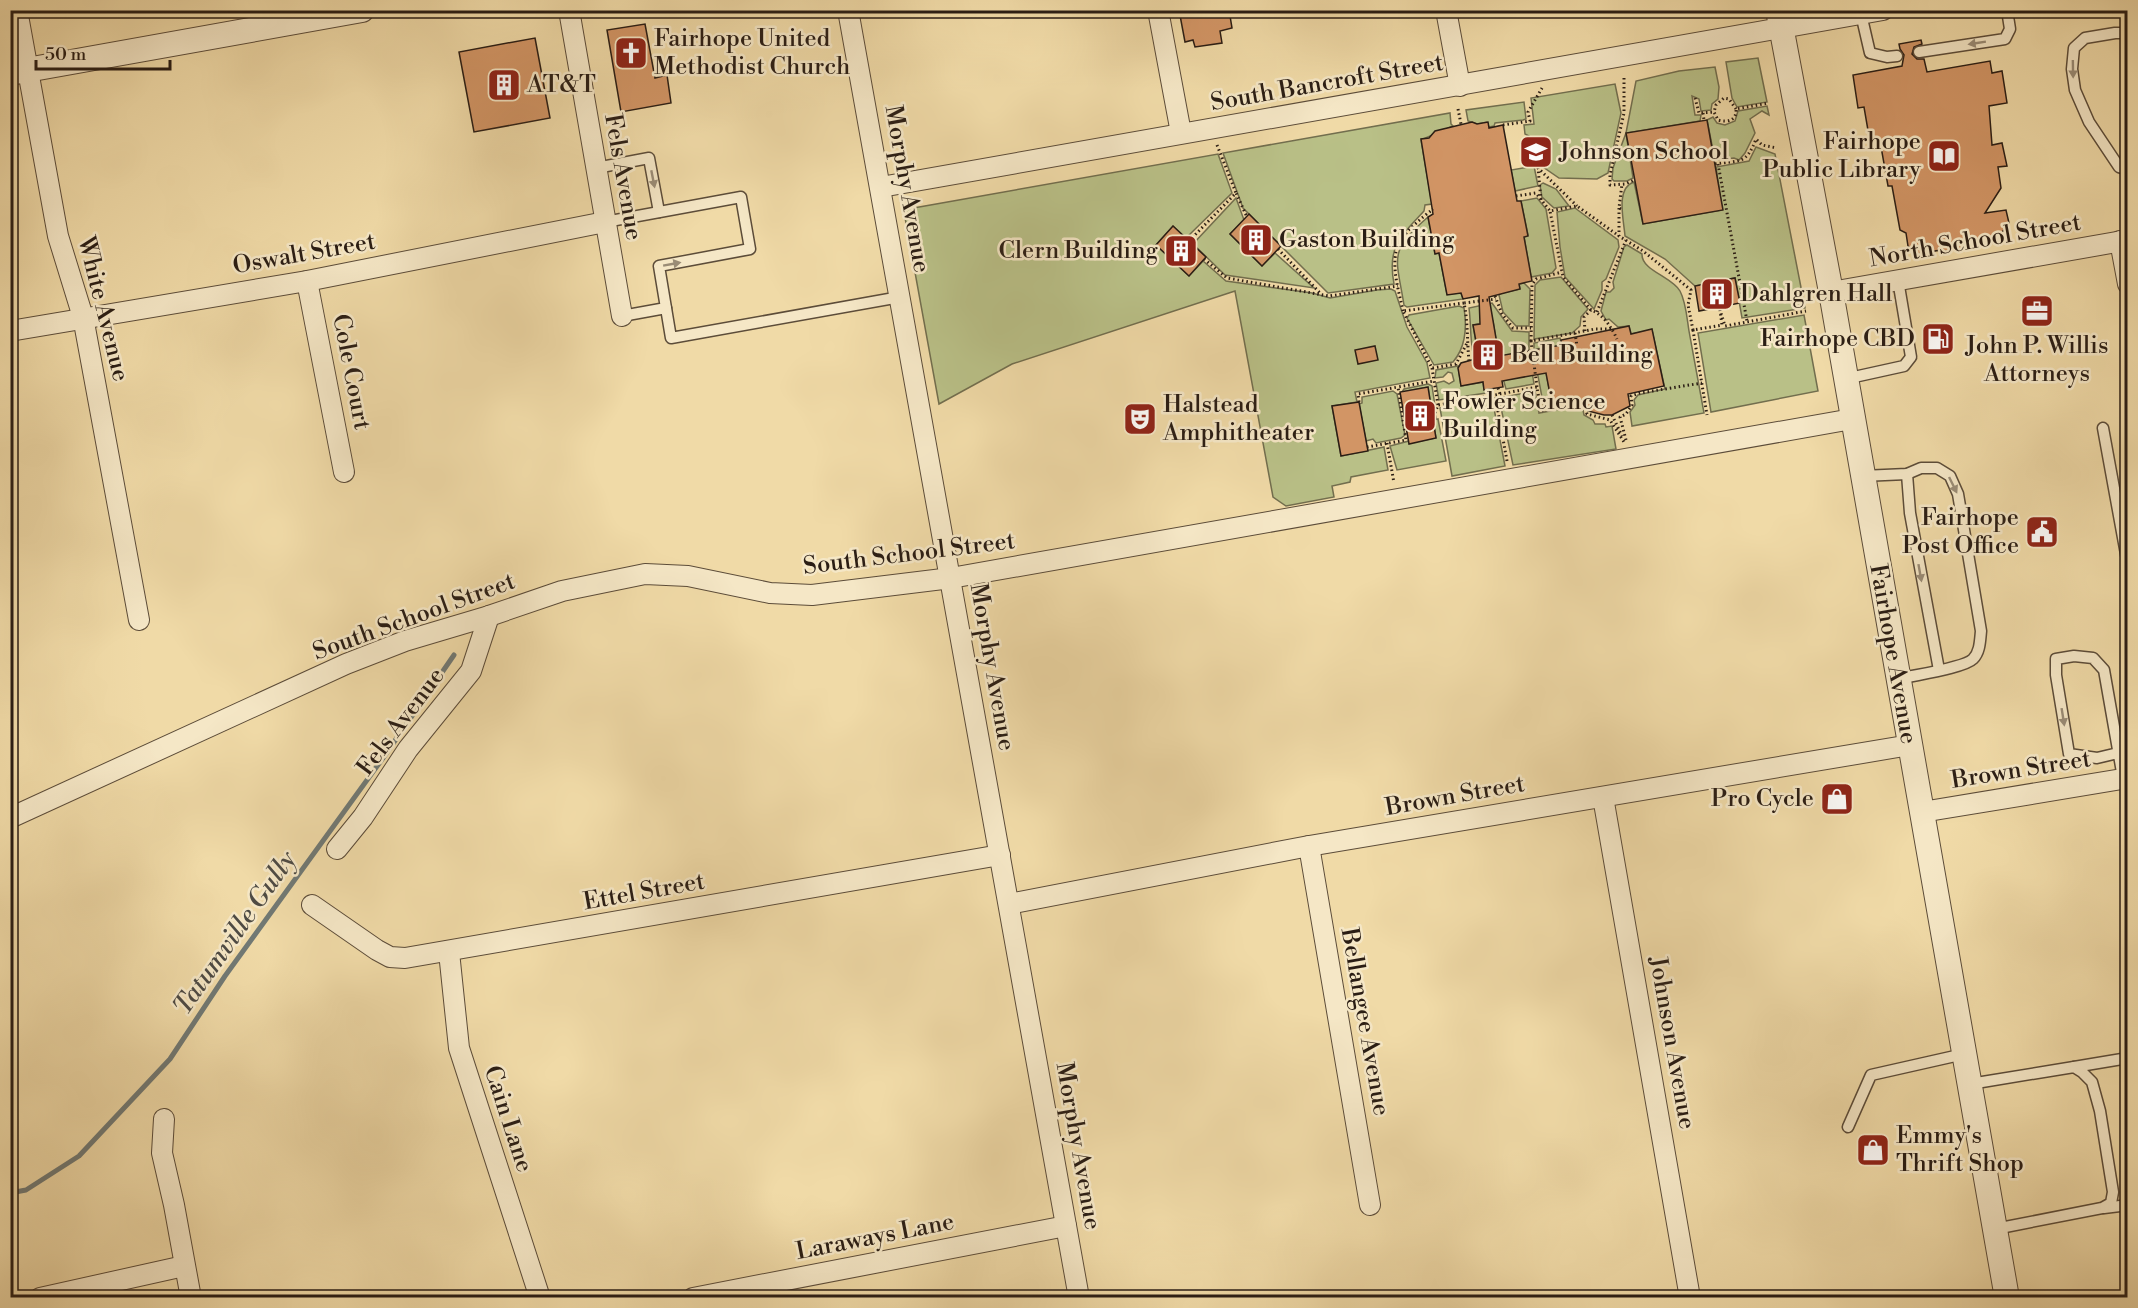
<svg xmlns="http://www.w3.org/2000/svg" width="2138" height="1308" viewBox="0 0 2138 1308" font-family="'Libre Bodoni',serif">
<rect width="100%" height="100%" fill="#f0daa7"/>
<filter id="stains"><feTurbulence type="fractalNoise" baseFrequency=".00333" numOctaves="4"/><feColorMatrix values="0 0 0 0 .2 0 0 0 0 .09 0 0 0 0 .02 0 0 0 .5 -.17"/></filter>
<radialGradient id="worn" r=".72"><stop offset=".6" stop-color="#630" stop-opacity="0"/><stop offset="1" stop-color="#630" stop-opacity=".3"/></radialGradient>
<g fill="#b9c087" stroke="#726e4e" stroke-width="1.5">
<polygon points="1758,58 1767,102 1737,107 1732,98 1726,62"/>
<polygon points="1715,67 1719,87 1718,99 1712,104 1711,110 1701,111 1699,99 1692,96 1695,115 1701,115 1700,121 1626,133 1633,178 1627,181 1614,181 1612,179 1613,168 1626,133 1636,81 1679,71"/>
<polygon points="1615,84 1621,113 1608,173 1597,179 1559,178 1530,158 1528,150 1531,148 1529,136 1525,134 1524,125 1534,124 1531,98"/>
<polygon points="1524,102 1526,119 1523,120 1495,123 1494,126 1489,127 1487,122 1477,124 1468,121 1466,110"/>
<polygon points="1767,106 1769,115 1762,111 1750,119 1755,133 1745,153 1739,160 1734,158 1715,160 1707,120 1713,117 1717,123 1725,125 1735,121 1738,111"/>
<path d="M 1450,113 L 1451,124 L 1453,126 L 1421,140 L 1432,204 L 1425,205 L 1424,211 C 1400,237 1387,247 1394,284 L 1328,293 L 1243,208 L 1223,153 Z"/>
<path d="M 1756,147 L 1775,154 L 1805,308 L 1742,318 L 1735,278 L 1695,286 L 1665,259 L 1625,236 C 1624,221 1615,188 1634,182 L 1643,224 L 1722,210 L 1716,167 L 1749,161 Z"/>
<polygon points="1218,154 1232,193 1186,238 1173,226 1156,245 1189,276 1203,261 1226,281 1312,293 1330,298 1377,290 1391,289 1395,291 1407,327 1427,363 1430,378 1355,392 1357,402 1332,406 1341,456 1384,447 1388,470 1351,477 1350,482 1332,486 1334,497 1286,506 1273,497 1235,291 1012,364 939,404 904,212 908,209"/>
<polygon points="1534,166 1538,186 1515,191 1511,170"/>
<polygon points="1543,183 1556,189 1569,206 1554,208 1542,197 1540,185"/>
<polygon points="1236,198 1244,220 1230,234 1262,266 1275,253 1314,288 1225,275 1193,244"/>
<polygon points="1537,198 1546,209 1556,268 1552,273 1531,277 1524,237 1528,235 1521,201"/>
<polygon points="1575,208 1618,240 1619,247 1606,279 1602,282 1602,290 1594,309 1565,277 1560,247 1557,212"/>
<path d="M 1428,217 L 1435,253 L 1439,253 L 1447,294 L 1461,293 L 1463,299 L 1407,307 L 1404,305 C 1396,256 1388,252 1428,217 Z"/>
<path d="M 1627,245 L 1642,254 C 1641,270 1672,277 1680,291 C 1686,302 1687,319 1689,331 C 1694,358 1699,386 1704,413 L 1632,426 L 1630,412 L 1635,405 L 1634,400 L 1638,395 L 1665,389 L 1652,330 L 1631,334 L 1629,326 L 1618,327 L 1609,319 L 1606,320 L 1601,311 L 1606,292 L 1610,292 L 1614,288 L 1613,282 L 1624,247 Z"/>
<polygon points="1561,277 1588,309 1581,317 1580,326 1572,333 1534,339 1535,285 1540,280"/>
<polygon points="1524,283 1530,289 1529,326 1516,326 1503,312 1499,295 1502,293 1520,289 1519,284"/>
<path d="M 1492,303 L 1512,331 L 1529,332 L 1529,353 L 1534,384 L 1506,389 L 1497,357 L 1498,352 L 1493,321 L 1473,325 L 1478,354 L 1473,353 C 1470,338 1471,323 1469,308 Z"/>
<path d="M 1459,306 L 1464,308 C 1467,327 1466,347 1453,362 L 1434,365 L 1407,318 L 1409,315 Z"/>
<polygon points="1804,315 1818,391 1711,412 1698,333"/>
<polygon points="1560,338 1562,345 1544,362 1552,404 1557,404 1557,406 1544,408 1534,355 1534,343"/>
<polygon points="1458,366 1461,386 1483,382 1484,390 1493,389 1493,392 1439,400 1436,383 1444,381 1449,384 1454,381 1452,373 1448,372 1443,377 1435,378 1436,370"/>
<polygon points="1428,384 1432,386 1435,406 1431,406 1428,387 1402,392 1404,389"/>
<polygon points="1393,391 1397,394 1405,435 1401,438 1376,443 1373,439 1366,441 1359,404 1362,403 1362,397"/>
<polygon points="1535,391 1539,413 1582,405 1584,415 1593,420 1595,424 1605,424 1606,427 1612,426 1616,449 1513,465 1499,398"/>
<polygon points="1492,398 1505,466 1452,476 1440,408"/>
<polygon points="1438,419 1446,461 1397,470 1390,446 1409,441 1410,443 1436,438 1433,420"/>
</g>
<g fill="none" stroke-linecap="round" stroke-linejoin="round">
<polyline stroke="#717974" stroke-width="5" points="10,1193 26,1190 79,1156 170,1059 225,976 383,758 454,655"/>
</g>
<g fill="#d29565" stroke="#2a1d14" stroke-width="1.5">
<polygon points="1179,10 1229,10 1232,28 1220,31 1222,43 1195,47 1193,40 1185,42"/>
<polygon points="645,24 655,78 667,75 671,103 621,112 607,30"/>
<polygon points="535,38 550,118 474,132 459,52"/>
<polygon points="1921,40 1922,44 1914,47 1912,54 1917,59 1924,59 1927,72 1990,61 1992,73 2002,71 2007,103 1989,106 1992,145 2002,143 2007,166 1998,167 2001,188 1985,213 2006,210 2009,223 1994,243 1941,252 1941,250 1918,254 1908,246 1906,233 1900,230 1892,186 1888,186 1880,141 1870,142 1864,107 1858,108 1853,75 1902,66 1904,55 1900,49 1899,44"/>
<polygon points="1707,120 1723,210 1643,224 1626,133"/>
<polygon points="1472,122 1477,124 1488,122 1489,128 1503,125 1517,201 1521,201 1528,236 1524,237 1532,281 1519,284 1520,289 1489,297 1499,356 1562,345 1561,340 1629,326 1631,334 1652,329 1664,386 1628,394 1630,406 1612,415 1604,415 1588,411 1586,399 1552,405 1546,373 1502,381 1503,387 1484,390 1483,382 1461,386 1458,368 1461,363 1479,358 1473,325 1480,324 1479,296 1463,299 1461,293 1447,295 1439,253 1435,254 1428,217 1433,214 1421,139 1429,138 1435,131"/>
<polygon points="1249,214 1281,246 1262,266 1230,234"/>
<polygon points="1173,226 1206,257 1189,276 1156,245"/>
<polygon points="1735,278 1740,303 1699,311 1695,286"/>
<polygon points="1375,346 1378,360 1358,364 1355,350"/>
<polygon points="1428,387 1431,406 1434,406 1436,419 1433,420 1436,438 1409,444 1400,392"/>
<polygon points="1359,402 1368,451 1341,456 1332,406"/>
</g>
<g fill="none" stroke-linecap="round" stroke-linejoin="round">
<defs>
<g id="service">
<polyline points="1861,14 1870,53 1887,57 1897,56"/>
<polyline points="2128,33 2115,33 2085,38 2074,48 2072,69 2075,90 2089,122 2119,167 2128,170"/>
<polyline points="1919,52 2005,39 2010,29 2007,10"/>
<polyline points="596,168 649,158 659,212"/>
<polyline points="605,222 741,197 750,249 659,266 666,308 622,316"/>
<polyline points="666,308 671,338 900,297"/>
<polyline points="1845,379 1904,366 1911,357 1898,280"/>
<polyline points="2103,428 2128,565"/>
<polyline points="1907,474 1910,513 1939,670"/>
<path d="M 1862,476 L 1907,474 L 1921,468 L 1937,468 L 1950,476 L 1958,494 L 1981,631 C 1980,641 1980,652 1973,659 C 1964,668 1914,675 1899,679"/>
<polyline points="2118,753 2097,758 2069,754 2056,675 2056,659 2074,656 2093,658 2104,670 2123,778"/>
<polyline points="2074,1067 2128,1058"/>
<polyline points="1970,1084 2074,1067 2082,1072 2092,1082 2100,1111 2113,1192 2111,1203 2102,1208 1995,1229"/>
<polyline points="1848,1127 1871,1075 1964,1054"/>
<polyline points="2104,1208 2128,1205"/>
</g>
<g id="minor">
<polyline points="17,10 58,236 83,317 139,620"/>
<polyline points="569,10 622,316"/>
<polyline points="848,10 1079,1298"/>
<polyline points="1158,10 1181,133"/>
<polyline points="1446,10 1460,86"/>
<polyline points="881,187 1883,10"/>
<polyline points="2120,241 2128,284"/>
<polyline points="307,281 344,472"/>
<polyline points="1831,292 2128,240"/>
<polyline points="10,331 307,281 605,222"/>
<polyline points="1603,797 1690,1298"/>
<polyline points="1922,812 2128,778"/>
<polyline points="10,818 346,664 405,641 489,616 562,591 645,574 688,576 770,593 812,595 951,578 1852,419"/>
<polyline points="1309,846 1370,1205"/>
<polyline points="337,849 363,817 408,749 471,671 489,616"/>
<polyline points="1009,904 1309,846 1910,745"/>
<polyline points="312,905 377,950 390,957 405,958 1000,855"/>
<polyline points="449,952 459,1048 540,1298"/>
<polyline points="164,1119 162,1153 174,1205 191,1298"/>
<polyline points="40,1298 184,1266"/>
<polyline points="693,1298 1066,1226"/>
</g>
<g id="tertiary">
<polyline points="1778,10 1831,292 2007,1298"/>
<polyline points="10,73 362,10"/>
</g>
</defs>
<use href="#service" stroke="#5c4c39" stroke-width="13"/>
<use href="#minor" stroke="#5c4c39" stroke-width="22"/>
<use href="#tertiary" stroke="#5c4c39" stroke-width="26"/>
<g stroke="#2a1d14" stroke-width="3" stroke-dasharray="1.5 3" stroke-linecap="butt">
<polyline points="1624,78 1624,113 1610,175 1610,185 1625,184 1634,180"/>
<polyline points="1695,98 1699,113 1714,112"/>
<polyline points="1458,109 1461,124"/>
<path d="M 1736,109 L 1729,99 L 1724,98 L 1716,105 L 1714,112 L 1718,120 C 1728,123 1737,120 1736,109 L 1769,103"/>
<polyline points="1703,113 1704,120"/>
<polyline points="1503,125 1530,121 1528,112 1542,88"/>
<polyline points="1217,145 1236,193"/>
<polyline points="1528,160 1538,168"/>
<path d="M 1715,164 C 1740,160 1746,165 1756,139 L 1762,145 L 1777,148"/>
<polyline points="1718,164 1747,321"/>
<polyline points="1516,196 1536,193 1550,211"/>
<polyline points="1541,200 1538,168 1577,206"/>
<polyline points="1619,208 1619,236 1643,251 1691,290 1688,305 1693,330 1722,325 1720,310 1725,326 1806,311"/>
<polyline points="1621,209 1619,208 1622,184"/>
<polyline points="1189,241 1236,193 1247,217"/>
<polyline points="1278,249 1320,293"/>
<polyline points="1204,259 1227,278 1329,296 1398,286"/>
<polyline points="1495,296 1502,314 1513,328 1531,328"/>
<polyline points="1464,303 1403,311 1432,368 1456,364 1467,343"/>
<polyline points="1591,310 1563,277 1550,211 1577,206 1619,236"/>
<path d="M 1403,311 C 1399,291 1391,268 1397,248 C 1401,234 1422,218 1433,209"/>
<polyline points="1597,312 1626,240"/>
<polyline points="1693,330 1707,415"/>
<path d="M 1585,331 L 1584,317 L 1591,310 C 1603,314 1612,328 1617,339"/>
<polyline points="1575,333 1577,346"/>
<polyline points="1531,341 1532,285 1536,279 1562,272"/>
<path d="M 1469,361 C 1467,341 1468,322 1464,303 L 1496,299"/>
<polyline points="1432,368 1438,405"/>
<polyline points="1537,387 1531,341 1595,329 1612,329"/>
<polyline points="1498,388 1500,394"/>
<polyline points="1359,402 1358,394 1398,387"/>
<polyline points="1435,413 1438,405 1495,395"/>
<polyline points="1612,415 1622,436"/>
<polyline points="1626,440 1620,417 1626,414 1632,405 1631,396 1640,393 1702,383"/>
<polyline points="1387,443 1394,483"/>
<polyline points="1367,447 1406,440 1398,387 1434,381"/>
<polyline points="1507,461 1495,395 1537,387 1541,411 1584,402 1587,414 1610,420 1624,442"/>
</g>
<use href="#service" stroke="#f5e7c6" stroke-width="10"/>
<use href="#minor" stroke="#f5e7c6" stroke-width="20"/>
<use href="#tertiary" stroke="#f5e7c6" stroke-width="24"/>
</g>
<defs><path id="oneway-solid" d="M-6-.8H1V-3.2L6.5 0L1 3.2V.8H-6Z" transform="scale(1.5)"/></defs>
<g fill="#9a8c76">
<use href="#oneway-solid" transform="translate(1977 43) rotate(171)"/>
<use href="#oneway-solid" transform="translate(2073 69) rotate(89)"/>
<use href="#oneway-solid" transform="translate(653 179) rotate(79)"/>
<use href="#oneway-solid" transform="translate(672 264) rotate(-10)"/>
<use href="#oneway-solid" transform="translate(1953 485) rotate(64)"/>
<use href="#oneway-solid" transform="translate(1920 573) rotate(80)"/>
<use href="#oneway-solid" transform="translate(2063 717) rotate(81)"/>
</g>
<defs>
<symbol id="church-square" viewBox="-11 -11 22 22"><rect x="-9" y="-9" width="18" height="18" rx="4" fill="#8f2418" stroke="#f5e7c6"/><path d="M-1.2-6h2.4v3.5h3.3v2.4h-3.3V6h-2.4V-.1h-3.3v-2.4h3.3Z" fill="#fff"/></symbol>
<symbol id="building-square" viewBox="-11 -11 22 22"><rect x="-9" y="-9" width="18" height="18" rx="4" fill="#8f2418" stroke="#f5e7c6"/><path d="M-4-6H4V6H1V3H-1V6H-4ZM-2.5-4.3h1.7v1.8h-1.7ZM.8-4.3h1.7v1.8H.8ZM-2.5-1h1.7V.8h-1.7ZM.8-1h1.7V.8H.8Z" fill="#fff"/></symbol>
<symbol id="school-square" viewBox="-11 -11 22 22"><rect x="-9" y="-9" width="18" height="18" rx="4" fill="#8f2418" stroke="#f5e7c6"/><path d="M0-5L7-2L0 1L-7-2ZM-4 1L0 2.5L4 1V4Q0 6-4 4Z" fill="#fff"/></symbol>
<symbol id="library-square" viewBox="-11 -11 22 22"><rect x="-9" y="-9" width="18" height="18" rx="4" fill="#8f2418" stroke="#f5e7c6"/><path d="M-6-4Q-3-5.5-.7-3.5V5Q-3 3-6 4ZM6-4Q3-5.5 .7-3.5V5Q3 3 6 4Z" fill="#fff"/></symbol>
<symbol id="office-square" viewBox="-11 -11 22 22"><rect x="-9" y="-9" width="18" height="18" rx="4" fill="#8f2418" stroke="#f5e7c6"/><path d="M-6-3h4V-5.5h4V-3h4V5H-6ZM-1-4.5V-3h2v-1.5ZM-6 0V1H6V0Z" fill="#fff"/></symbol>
<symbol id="fuel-square" viewBox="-11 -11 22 22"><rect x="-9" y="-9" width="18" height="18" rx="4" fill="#8f2418" stroke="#f5e7c6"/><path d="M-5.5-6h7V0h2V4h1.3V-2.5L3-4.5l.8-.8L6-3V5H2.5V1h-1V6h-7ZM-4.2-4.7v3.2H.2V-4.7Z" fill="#fff"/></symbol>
<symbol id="theatre-square" viewBox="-11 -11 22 22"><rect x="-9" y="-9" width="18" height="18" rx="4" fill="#8f2418" stroke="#f5e7c6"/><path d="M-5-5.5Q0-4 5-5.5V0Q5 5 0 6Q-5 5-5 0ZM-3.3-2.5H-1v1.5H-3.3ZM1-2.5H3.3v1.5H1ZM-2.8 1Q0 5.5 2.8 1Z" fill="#fff"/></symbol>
<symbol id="civic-square" viewBox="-11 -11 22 22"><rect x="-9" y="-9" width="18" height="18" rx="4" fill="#8f2418" stroke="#f5e7c6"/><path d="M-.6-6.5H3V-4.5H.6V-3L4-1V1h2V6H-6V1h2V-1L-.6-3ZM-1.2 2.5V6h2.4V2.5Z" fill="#fff"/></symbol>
<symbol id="shop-square" viewBox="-11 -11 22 22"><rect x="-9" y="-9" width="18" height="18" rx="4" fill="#8f2418" stroke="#f5e7c6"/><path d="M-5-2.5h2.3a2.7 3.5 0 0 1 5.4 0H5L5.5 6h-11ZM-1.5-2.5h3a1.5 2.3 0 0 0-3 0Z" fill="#fff"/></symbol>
</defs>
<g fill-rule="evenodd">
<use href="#church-square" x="612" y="34" width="38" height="38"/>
<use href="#building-square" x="485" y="66" width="38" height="38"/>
<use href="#school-square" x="1517" y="133" width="38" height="38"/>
<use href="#library-square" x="1925" y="137" width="38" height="38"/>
<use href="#building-square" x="1237" y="221" width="38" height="38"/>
<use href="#building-square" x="1162" y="232" width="38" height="38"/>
<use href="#building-square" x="1698" y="275" width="38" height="38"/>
<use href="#office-square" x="2018" y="292" width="38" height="38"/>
<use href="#fuel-square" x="1919" y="320" width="38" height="38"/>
<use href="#building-square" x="1469" y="336" width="38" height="38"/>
<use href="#building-square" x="1401" y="397" width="38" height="38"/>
<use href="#theatre-square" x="1121" y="400" width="38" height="38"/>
<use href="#civic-square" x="2023" y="513" width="38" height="38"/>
<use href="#shop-square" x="1818" y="780" width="38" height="38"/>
<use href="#shop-square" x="1854" y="1131" width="38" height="38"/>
</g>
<g text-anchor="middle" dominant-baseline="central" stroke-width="5" stroke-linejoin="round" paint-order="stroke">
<g font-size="24" fill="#2a1d14" stroke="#f5e7c6" text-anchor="start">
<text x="654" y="39">Fairhope United<tspan x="654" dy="28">Methodist Church</tspan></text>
<text x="527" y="85">AT&amp;T</text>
<text x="1921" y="142" text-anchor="end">Fairhope<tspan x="1921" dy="28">Public Library</tspan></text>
<text x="1559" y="152">Johnson School</text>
<text x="1279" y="240">Gaston Building</text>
<text x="1158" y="251" text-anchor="end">Clern Building</text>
<text x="1740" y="294">Dahlgren Hall</text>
<text x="1915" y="339" text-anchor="end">Fairhope CBD</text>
<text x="2037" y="346" text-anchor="middle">John P. Willis<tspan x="2037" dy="28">Attorneys</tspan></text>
<text x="1511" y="355">Bell Building</text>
<text x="1443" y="402">Fowler Science<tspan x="1443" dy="28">Building</tspan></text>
<text x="1163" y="405">Halstead<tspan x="1163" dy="28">Amphitheater</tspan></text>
<text x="2019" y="518" text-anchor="end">Fairhope<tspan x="2019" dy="28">Post Office</tspan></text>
<text x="1814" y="799" text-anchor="end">Pro Cycle</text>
<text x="1896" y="1136">Emmy's<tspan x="1896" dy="28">Thrift Shop</tspan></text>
</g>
<g font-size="24" fill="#2a1d14" stroke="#f5e7c6">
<text transform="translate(1327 83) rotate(-10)">South Bancroft Street</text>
<text transform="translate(623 177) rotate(80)">Fels Avenue</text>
<text transform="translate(907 189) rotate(80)">Morphy Avenue</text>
<text transform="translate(1975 241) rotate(-10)">North School Street</text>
<text transform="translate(304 254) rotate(-10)">Oswalt Street</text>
<text transform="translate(103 309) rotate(76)">White Avenue</text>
<text transform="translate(351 372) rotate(79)">Cole Court</text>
<text transform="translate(909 554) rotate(-7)">South School Street</text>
<text transform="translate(414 617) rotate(-20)">South School Street</text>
<text transform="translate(1893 654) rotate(80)">Fairhope Avenue</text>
<text transform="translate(992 667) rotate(80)">Morphy Avenue</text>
<text transform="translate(401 722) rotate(-53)">Fels Avenue</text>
<text transform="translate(2021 770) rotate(-9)">Brown Street</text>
<text transform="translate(1455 796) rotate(-10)">Brown Street</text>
<text transform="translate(644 892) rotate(-10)">Ettel Street</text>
<text transform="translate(1365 1022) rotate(80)">Bellangee Avenue</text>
<text transform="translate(1672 1043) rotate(80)">Johnson Avenue</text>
<text transform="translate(508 1119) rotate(72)">Cain Lane</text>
<text transform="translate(1078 1146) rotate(80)">Morphy Avenue</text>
<text transform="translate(875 1237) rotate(-11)">Laraways Lane</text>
</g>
<g font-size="26" font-style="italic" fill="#4e4b44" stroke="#f5e7c6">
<text transform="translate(235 933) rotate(-55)">Tatumville Gully</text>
</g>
</g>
<rect width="2138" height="1308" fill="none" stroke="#f0daa7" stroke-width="36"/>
<rect x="12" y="12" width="2114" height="1284" fill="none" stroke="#2a1d14" stroke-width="3"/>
<rect x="18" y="18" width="2102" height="1272" fill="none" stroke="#2a1d14" stroke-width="1.5"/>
<path d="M36 60v9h134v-9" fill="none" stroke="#2a1d14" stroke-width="3"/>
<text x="45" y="60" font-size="18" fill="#2a1d14" stroke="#f5e7c6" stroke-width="4.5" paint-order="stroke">50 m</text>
<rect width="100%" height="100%" filter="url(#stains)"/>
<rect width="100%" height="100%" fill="url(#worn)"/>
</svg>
